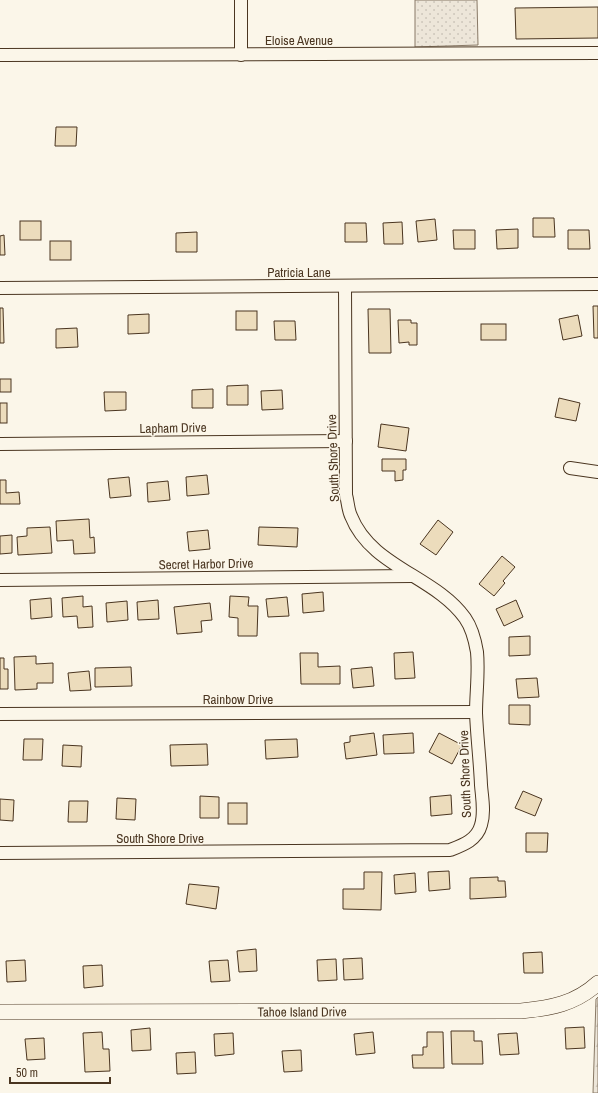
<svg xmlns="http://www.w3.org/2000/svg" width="598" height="1093" viewBox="0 0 598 1093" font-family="'Archivo Narrow',sans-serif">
<defs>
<pattern id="green-dots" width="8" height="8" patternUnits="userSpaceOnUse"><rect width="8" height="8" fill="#ede6d9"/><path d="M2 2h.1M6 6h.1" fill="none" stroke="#cdc6ba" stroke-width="1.8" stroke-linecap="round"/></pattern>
<pattern id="forest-firs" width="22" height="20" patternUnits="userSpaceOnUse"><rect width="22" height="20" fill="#ede6d9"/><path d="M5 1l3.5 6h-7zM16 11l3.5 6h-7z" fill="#cdc6ba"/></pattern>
</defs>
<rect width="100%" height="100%" fill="#fbf6e9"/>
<polygon fill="url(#green-dots)" stroke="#887966" points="415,0 477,0 478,45 415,47"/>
<polygon fill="url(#forest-firs)" stroke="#887966" points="598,997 598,1093 593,1093 596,999"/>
<g fill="#ecdcbc" stroke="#4a3520">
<polygon points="598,7 598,38 516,39 515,8"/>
<polygon points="56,127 77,127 76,146 55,146"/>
<polygon points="533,218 554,218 555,237 533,237"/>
<polygon points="435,219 437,240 418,242 416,221"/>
<rect x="20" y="221" width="21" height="19"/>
<polygon points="402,222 403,244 384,244 383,223"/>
<polygon points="345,223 366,223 367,242 345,242"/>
<polygon points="518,229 518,248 497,249 496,230"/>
<polygon points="453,230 475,230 475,249 454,249"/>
<polygon points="568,230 589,230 590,249 568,249"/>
<polygon points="197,232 197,252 176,252 176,233"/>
<polygon points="4,235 5,255 0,255 0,236"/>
<rect x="50" y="241" width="21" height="19"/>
<polygon points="593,306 598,306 598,338 594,338"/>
<polygon points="0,308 3,308 4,343 0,343"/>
<polygon points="368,309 390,309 391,353 369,353"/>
<rect x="236" y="311" width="21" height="19"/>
<polygon points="149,314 149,333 128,334 128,315"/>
<polygon points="578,315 582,336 563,340 559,319"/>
<polygon points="398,320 411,320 411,323 417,323 417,345 409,345 409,342 399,343"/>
<polygon points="274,321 295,321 296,340 275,340"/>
<rect x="481" y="324" width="25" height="16"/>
<polygon points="77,328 78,347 56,348 56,329"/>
<rect x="0" y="379" width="11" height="13"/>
<polygon points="248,385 248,405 227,405 227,386"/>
<polygon points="213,389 213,408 192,408 192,390"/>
<polygon points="282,390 283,409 262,410 261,391"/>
<polygon points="104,392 126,392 126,410 105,411"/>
<polygon points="559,398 580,403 576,421 555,417"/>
<rect x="0" y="403" width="7" height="20"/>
<polygon points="381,424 409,428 406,451 378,447"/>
<polygon points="382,459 406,459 406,470 403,470 403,480 395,481 395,471 382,471"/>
<polygon points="207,475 209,494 187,496 186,477"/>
<polygon points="129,477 131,496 110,498 108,479"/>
<polygon points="0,480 6,480 6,493 19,492 20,504 0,504"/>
<polygon points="168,481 170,500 148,502 147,483"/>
<polygon points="89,519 90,538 94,537 95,553 74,554 73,540 57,541 56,521"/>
<polygon points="438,520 453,532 436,555 420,544"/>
<polygon points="50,527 52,553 18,555 17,537 27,536 27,528"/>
<polygon points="259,527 298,528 297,547 258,545"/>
<polygon points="208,530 210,549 189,551 187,532"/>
<polygon points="12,535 12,553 0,554 0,536"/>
<polygon points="502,556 515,567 503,581 505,583 494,596 479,584"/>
<polygon points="323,592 324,611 303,613 302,594"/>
<polygon points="83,596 83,607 92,606 93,627 78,628 77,616 63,617 62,598"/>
<polygon points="230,596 249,597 248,606 258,606 257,636 238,636 238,618 229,617"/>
<polygon points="287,597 289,616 268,617 266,599"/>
<polygon points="51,598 52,617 31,619 30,600"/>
<polygon points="158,600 159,619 138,620 137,602"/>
<polygon points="516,600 523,617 504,626 496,609"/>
<polygon points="127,601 128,620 107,622 106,603"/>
<polygon points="210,603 212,620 201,621 202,632 177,634 174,607"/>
<polygon points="530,636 530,655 509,656 509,637"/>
<polygon points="413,652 415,678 395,679 394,653"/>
<polygon points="300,653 318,653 318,667 340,666 340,684 301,684"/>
<polygon points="36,656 36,664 53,663 53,683 37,683 37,689 15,690 14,657"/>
<polygon points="0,658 4,658 4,669 8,669 8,689 0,689"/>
<polygon points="131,667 132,686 95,687 95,668"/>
<polygon points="372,667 374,686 353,688 351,669"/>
<polygon points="89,671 91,690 70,691 68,673"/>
<polygon points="537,678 539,697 518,698 516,679"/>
<polygon points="509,705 530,705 530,725 509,724"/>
<polygon points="374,733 377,755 346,759 344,743 350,742 350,736"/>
<polygon points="413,733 414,753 384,754 383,735"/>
<polygon points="439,733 462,745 452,764 429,752"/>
<polygon points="24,739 43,739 42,760 23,760"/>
<polygon points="297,739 298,757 266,759 265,740"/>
<polygon points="207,744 208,765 171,766 170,745"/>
<polygon points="63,745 82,746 81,767 62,766"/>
<polygon points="523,791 542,799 535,816 515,808"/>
<polygon points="451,795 452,814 431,816 430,797"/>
<polygon points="200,796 219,797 219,818 200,818"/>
<polygon points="117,798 136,799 135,820 116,819"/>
<polygon points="0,799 14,800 13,821 0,820"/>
<polygon points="69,801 88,801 87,822 68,822"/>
<rect x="228" y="803" width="19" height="21"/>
<polygon points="526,833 548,833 547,852 526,852"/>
<polygon points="449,871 450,889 429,891 428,872"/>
<polygon points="364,872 382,872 381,910 343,909 343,889 364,889"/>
<polygon points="415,873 416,892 395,894 394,875"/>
<polygon points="498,877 498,881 505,881 506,897 470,899 470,878"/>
<polygon points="189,884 219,887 216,909 186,904"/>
<polygon points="256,949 257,971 239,972 237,951"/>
<polygon points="542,952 543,973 524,973 523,953"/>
<polygon points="362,958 363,979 344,980 343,959"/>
<polygon points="336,959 337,980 318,981 317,960"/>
<polygon points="25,960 26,981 7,982 6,961"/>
<polygon points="228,960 230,981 211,982 209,961"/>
<polygon points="102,965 103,986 84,988 83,966"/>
<polygon points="584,1027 585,1048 566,1049 565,1028"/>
<polygon points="150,1028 151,1050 132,1051 131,1030"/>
<polygon points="451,1031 474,1031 474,1041 482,1041 483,1064 452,1064"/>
<polygon points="102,1032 103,1049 109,1049 110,1071 85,1072 83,1033"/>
<polygon points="373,1032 375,1053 356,1055 354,1034"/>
<polygon points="427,1032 443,1032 444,1068 413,1068 412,1055 423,1055 423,1047 427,1047"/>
<polygon points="233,1033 234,1054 215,1056 214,1034"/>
<polygon points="517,1033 519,1054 500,1055 498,1034"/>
<polygon points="44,1038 45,1059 27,1060 25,1039"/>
<polygon points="301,1050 302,1071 284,1072 282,1051"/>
<polygon points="195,1052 196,1073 177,1074 176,1053"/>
</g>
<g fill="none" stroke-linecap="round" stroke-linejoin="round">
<defs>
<g id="minor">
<polyline points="241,0 241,55"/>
<polyline points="0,55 598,53"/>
<polyline points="0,288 598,284"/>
<polyline points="0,444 346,441"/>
<polyline points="570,468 598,472"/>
<polyline points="0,580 412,576"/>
<polyline points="0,714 476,712"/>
<path d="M 0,853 L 450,850 C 463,845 477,840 481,825 C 485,812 482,798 481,785 C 480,761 477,737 476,713 C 476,693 479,672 477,652 C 475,640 472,628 465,618 C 435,576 371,567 351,516 C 348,510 348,502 346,495 L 345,286"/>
</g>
<g id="tertiary">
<path id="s1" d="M 0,1012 L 521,1011 C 551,1008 575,1004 598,983"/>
</g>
</defs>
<use href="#minor" stroke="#4a3520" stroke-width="14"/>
<use href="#tertiary" stroke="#4a3520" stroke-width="16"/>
<use href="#minor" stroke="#fbf6e9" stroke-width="12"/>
<use href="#tertiary" stroke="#fbf6e9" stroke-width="15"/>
</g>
<g text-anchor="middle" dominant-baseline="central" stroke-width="3" stroke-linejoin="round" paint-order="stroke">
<g font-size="13" fill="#4a3520" stroke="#fbf6e9">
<text x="299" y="40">Eloise Avenue</text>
<text x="299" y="272">Patricia Lane</text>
<text transform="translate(173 428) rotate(-1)">Lapham Drive</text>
<text transform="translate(333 458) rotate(-92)">South Shore Drive</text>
<text transform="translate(206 564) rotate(-1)">Secret Harbor Drive</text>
<text x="238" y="699">Rainbow Drive</text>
<text transform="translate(465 774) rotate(-92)">South Shore Drive</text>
<text x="160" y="838">South Shore Drive</text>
<text stroke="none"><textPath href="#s1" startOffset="302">Tahoe Island Drive</textPath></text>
</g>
</g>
<path d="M10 1077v6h100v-6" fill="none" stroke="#4a3520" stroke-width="2"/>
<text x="16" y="1077" font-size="12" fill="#4a3520" stroke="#fbf6e9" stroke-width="3" paint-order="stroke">50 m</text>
</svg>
